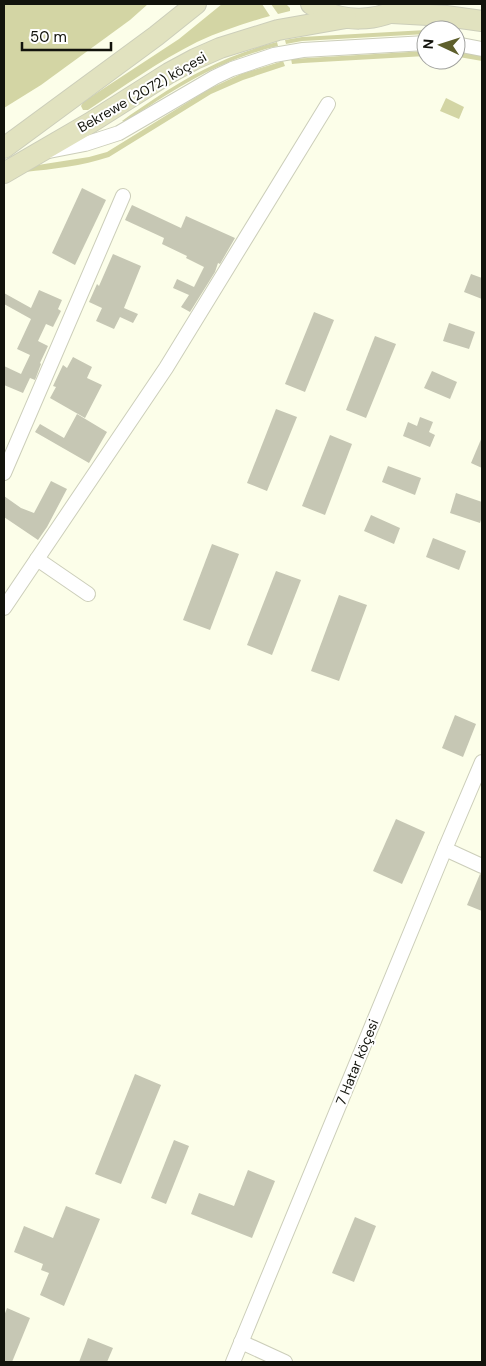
<svg xmlns="http://www.w3.org/2000/svg" width="486" height="1366" viewBox="0 0 486 1366" font-family="'DM Sans',sans-serif">
<rect width="100%" height="100%" fill="#fcfee9"/>
<g fill="#d3d5a4">
<polygon points="4,4 148,4 130,20 41,85 4,108"/>
<path d="M 222,4 L 262,4 L 270,16 C 245,23 221,31 197,42 C 159,61 124,86 88,110 L 83,110 L 81,106 L 83,102 L 179,39 Z"/>
<polygon points="271,4 286,4 290,8 290,11 278,14"/>
<polygon points="426,30 426,34 302,41 286,44 285,40 302,37"/>
<path d="M 277,42 L 278,46 C 218,60 175,89 125,122 L 122,121 C 132,113 144,106 154,99 C 193,73 232,53 277,42 Z"/>
<polygon points="426,51 426,56 303,63 292,64 291,59"/>
<polygon points="459,52 482,55 482,61 459,57"/>
<path d="M 283,61 L 285,66 L 243,80 L 211,94 L 109,157 C 82,166 53,169 25,172 L 30,168 L 38,165 L 89,157 L 107,152 L 209,89 L 241,74 Z"/>
<polygon points="446,98 464,107 459,119 440,111"/>
</g>
<g fill="#c6c7b4">
<polygon points="82,188 106,200 75,265 52,253"/>
<polygon points="132,205 181,228 186,216 235,238 220,264 218,263 215,272 190,312 181,307 189,295 173,288 177,279 194,287 204,267 186,258 187,256 162,244 164,238 125,220"/>
<polygon points="113,254 141,266 124,308 138,314 133,323 120,317 114,329 96,321 102,308 89,302 97,284 99,286"/>
<polygon points="471,274 482,278 482,299 464,292"/>
<polygon points="39,290 62,300 58,309 61,311 53,327 46,324 38,341 48,346 40,363 41,364 35,380 30,378 23,393 4,385 4,366 21,374 30,355 17,349 31,319 4,304 4,293 31,308"/>
<polygon points="314,312 334,320 305,392 285,384"/>
<polygon points="449,323 475,332 469,349 443,341"/>
<polygon points="375,336 396,344 366,418 346,410"/>
<polygon points="73,357 92,367 87,378 102,385 85,418 50,398 56,387 53,386 63,365 67,368"/>
<polygon points="432,371 457,382 450,399 424,388"/>
<polygon points="276,409 297,417 267,491 247,483"/>
<polygon points="77,414 107,432 89,463 35,432 40,424 64,438"/>
<polygon points="420,417 433,422 429,432 435,435 430,447 403,436 408,422 417,426"/>
<polygon points="330,435 352,444 325,515 302,506"/>
<polygon points="482,437 482,468 471,463"/>
<polygon points="388,466 421,478 415,495 382,482"/>
<polygon points="51,481 67,489 47,527 38,540 4,517 4,496 21,508 34,513"/>
<polygon points="456,493 482,502 482,517 480,523 450,513"/>
<polygon points="371,515 400,528 394,544 364,531"/>
<polygon points="433,538 466,551 459,570 426,557"/>
<polygon points="212,544 239,554 210,630 183,620"/>
<polygon points="276,571 301,580 272,655 247,645"/>
<polygon points="339,595 367,605 339,681 311,671"/>
<polygon points="455,715 476,724 463,757 442,748"/>
<polygon points="396,819 425,832 402,884 373,871"/>
<polygon points="480,874 482,875 482,911 467,905"/>
<polygon points="135,1074 161,1085 121,1184 95,1174"/>
<polygon points="174,1140 189,1146 166,1204 151,1198"/>
<polygon points="248,1170 275,1181 252,1238 191,1214 199,1193 234,1206"/>
<polygon points="66,1206 100,1219 64,1306 40,1295 49,1273 41,1270 43,1264 14,1252 24,1226 53,1238"/>
<polygon points="355,1217 376,1226 354,1282 332,1273"/>
<polygon points="7,1308 30,1318 12,1362 4,1362 4,1316"/>
<polygon points="88,1338 113,1348 107,1362 79,1362"/>
</g>
<g fill="none" stroke-linecap="round" stroke-linejoin="round">
<defs>
<g id="street">
<polyline points="456,44 482,49"/>
<polyline points="49,151 85,144 119,133 215,77 232,69 274,55 303,50 426,43"/>
<polyline points="4,473 123,196"/>
<polyline points="37,559 88,594"/>
<polyline points="4,608 166,368 328,104"/>
<polyline points="445,849 482,866"/>
<polyline points="241,1342 285,1362"/>
<polyline points="233,1362 445,849 482,762"/>
</g>
<g id="secondary">
<path d="M 311,4 C 340,24 379,23 407,4"/>
<polyline points="392,13 446,16 482,21"/>
<polyline points="4,148 156,36 196,4"/>
<polyline points="4,173 90,123 169,73 195,59 220,48 278,30 346,18"/>
</g>
</defs>
<use href="#street" stroke="#ccceba" stroke-width="16"/>
<use href="#secondary" stroke="#ccceba" stroke-width="22"/>
<use href="#street" stroke="#fff" stroke-width="14"/>
<use href="#secondary" stroke="#e1e2bf" stroke-width="20"/>
</g>
<g text-anchor="middle" dominant-baseline="central" stroke-width="4" stroke-linejoin="round" paint-order="stroke">
<g font-size="14" fill="#12130c" stroke="#fff">
<text transform="translate(142 92) rotate(-30)">Bekrewe (2072) köçesi</text>
<text transform="translate(357 1062) rotate(-68)">7 Hatar köçesi</text>
</g>
</g>
<rect width="486" height="1366" fill="none" stroke="#12130c" stroke-width="10"/>
<g transform="translate(441 45) rotate(274)"><circle r="24" fill="#ffffff" stroke="#a0a19e"/>
<path d="M0-4L9 19L0 12L-9 19Z" fill="#5e5f2c"/>
<text y="-8" font-size="14" font-weight="bold" text-anchor="middle" fill="#12130c">N</text>
</g>
<path d="M22 42v8h89v-8" fill="none" stroke="#12130c" stroke-width="2.5"/>
<text x="30" y="42" font-size="15" fill="#12130c" stroke="#ffffff" stroke-width="4" paint-order="stroke">50 m</text>
</svg>
